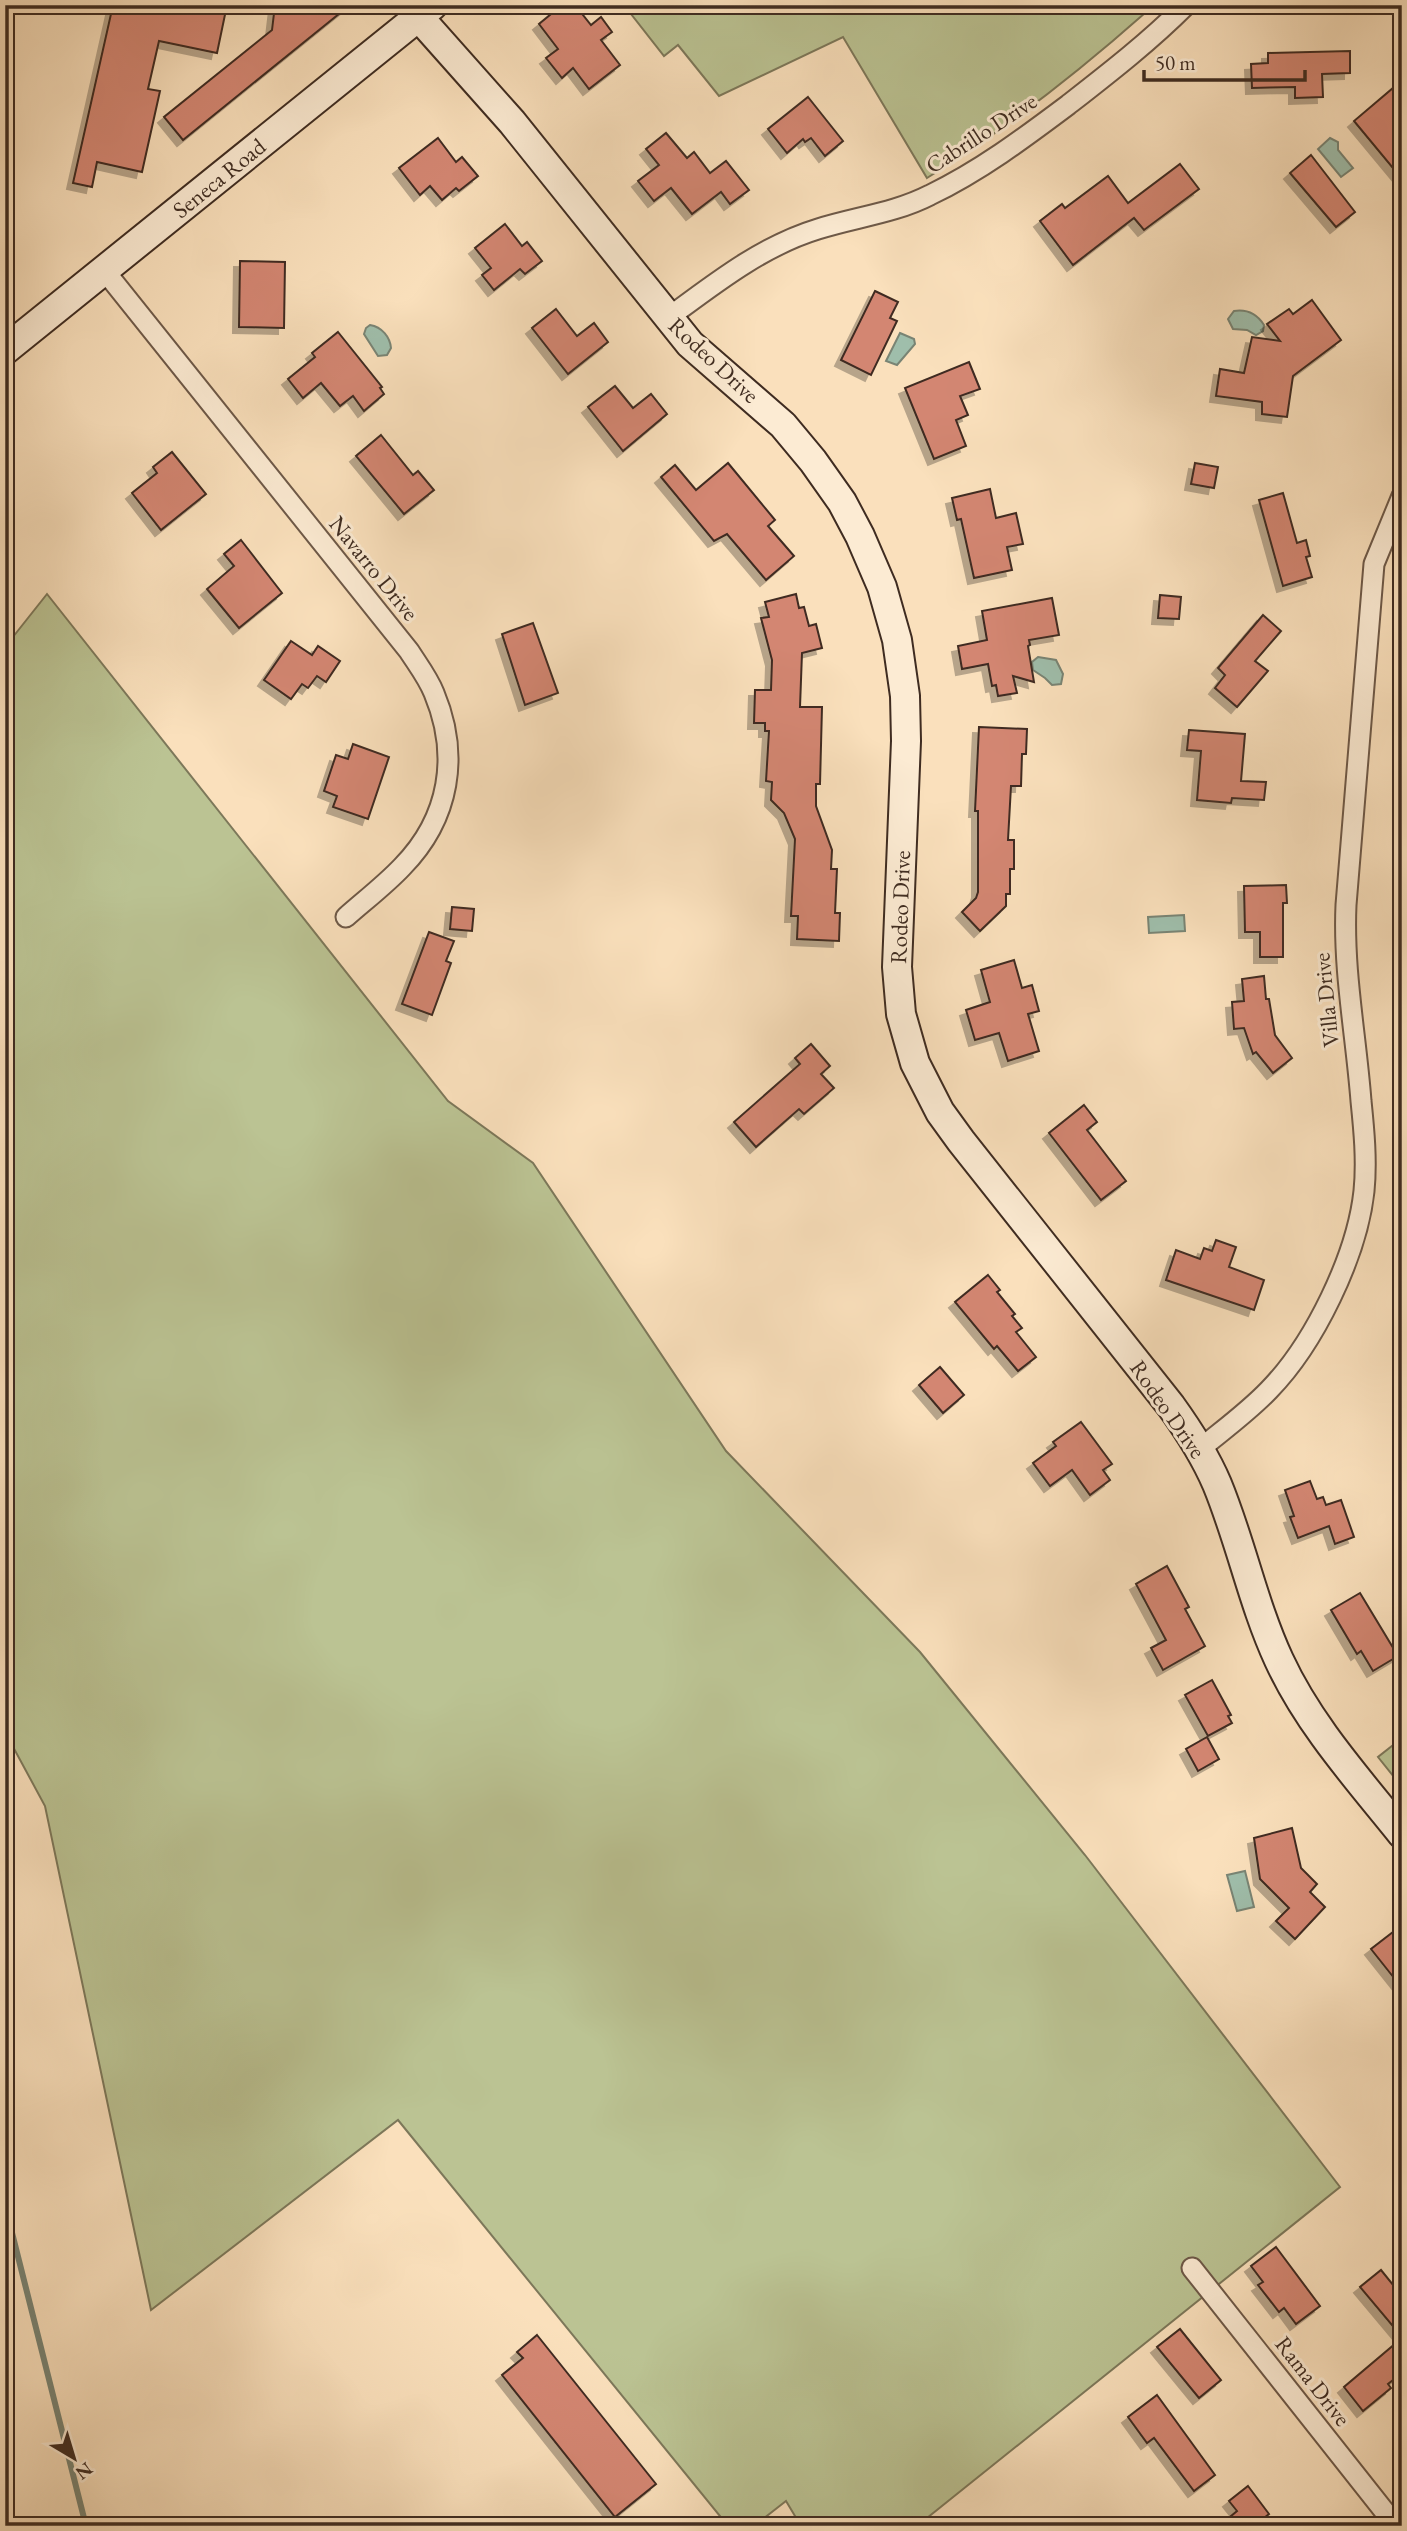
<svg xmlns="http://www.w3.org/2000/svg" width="1407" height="2531" viewBox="0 0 1407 2531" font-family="'EB Garamond',serif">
<defs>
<filter id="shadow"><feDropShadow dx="-6" dy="6" stdDeviation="0" flood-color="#0004"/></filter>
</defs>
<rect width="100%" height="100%" fill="#fae0bc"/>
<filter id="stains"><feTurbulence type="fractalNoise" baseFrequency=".00286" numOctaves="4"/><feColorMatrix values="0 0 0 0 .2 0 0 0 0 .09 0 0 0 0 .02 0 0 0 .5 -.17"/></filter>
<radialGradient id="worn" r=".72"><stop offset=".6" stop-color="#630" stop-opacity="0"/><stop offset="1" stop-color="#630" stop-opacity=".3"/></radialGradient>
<g fill="#bbc393" stroke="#7d785a" stroke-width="2">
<path d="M 624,5 L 1139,5 L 1145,13 C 1076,74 1005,130 927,178 L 843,37 L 719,96 L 678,45 L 664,56 Z"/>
<polygon points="47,594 448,1101 533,1163 726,1451 920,1652 1085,1855 1340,2187 917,2526 801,2526 786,2501 754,2526 728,2526 398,2120 151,2310 45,1806 5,1732 5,647"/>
<polygon points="1402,1738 1402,1787 1378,1757"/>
</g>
<g fill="#9fbeab" stroke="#798474" stroke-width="2">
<polygon points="1330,138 1338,142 1338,150 1353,168 1341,177 1318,149"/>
<path d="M 1234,311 C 1247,309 1257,314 1264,325 L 1263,331 L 1256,335 L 1247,330 L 1233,329 L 1228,319 Z"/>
<path d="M 370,325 C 382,327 390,337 391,348 L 387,355 L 378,356 L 364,334 L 366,328 Z"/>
<polygon points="900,333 914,339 915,344 897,365 886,361"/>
<polygon points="1038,657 1056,660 1063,674 1061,684 1052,685 1045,678 1033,670 1032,662"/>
<polygon points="1184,915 1185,931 1149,933 1148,917"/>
<polygon points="1245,1871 1254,1907 1237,1911 1227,1875"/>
</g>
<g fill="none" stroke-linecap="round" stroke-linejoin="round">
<polyline stroke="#798474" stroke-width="6" points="5,2205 86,2526"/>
</g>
<g fill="#d38672" stroke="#3f2c21" stroke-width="2" filter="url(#shadow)">
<polygon points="113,5 227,5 217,53 159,41 148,89 160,91 142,172 97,162 92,187 73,183"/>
<polygon points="275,5 350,5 183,140 164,117 272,30"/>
<polygon points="562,5 575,5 591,25 601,17 612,32 601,40 620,65 589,89 573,68 562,78 546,58 558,49 539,24"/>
<polygon points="1350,51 1350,73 1322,74 1323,97 1295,98 1295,87 1252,88 1251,64 1268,63 1268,53"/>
<polygon points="1393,88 1402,98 1402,179 1354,121"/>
<polygon points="808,97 843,141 825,156 811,138 805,142 803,139 787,153 768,129"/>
<polygon points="666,133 687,158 694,152 710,173 726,161 749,190 730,204 721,192 692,214 671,188 654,201 638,181 659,165 646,149"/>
<polygon points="438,138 456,162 462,157 478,176 459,191 456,188 442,200 430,186 420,195 399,168"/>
<polygon points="1311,155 1355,212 1336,227 1290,173"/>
<polygon points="1180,164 1199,189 1144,230 1134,218 1073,265 1040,221 1062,204 1065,208 1108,176 1128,203"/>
<polygon points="505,224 522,246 527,242 542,261 525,274 520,269 494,290 482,275 491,268 475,248"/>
<polygon points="240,261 285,262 284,328 239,327"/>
<polygon points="875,291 898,302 890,318 897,321 871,375 841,360"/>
<polygon points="1312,300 1341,340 1293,376 1287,417 1262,414 1262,402 1216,396 1220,369 1244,373 1252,337 1280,341 1267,324 1289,309 1293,314"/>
<polygon points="556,309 577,336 594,323 608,342 568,374 532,328"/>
<polygon points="338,332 382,387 380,388 384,394 364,411 353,396 340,406 321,383 303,398 288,379 315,357 312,353"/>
<polygon points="969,362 980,389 960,396 968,415 956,420 966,446 934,459 905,388"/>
<polygon points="615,386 633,408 651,394 667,414 623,451 588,407"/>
<polygon points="381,435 413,475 418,471 434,490 404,514 356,456"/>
<polygon points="172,452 206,494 161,530 132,493 157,473 153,467"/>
<polygon points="728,463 775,520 768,526 794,556 766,580 727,534 714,541 661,477 675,465 696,490"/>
<polygon points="1195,463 1218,467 1214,488 1191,484"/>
<polygon points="990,489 996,518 1016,513 1023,544 1007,547 1012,570 974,578 961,519 957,520 952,498"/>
<polygon points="1283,493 1297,543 1306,540 1310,556 1306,557 1312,577 1283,586 1259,500"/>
<polygon points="241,540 282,593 239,628 207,589 234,566 224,554"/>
<polygon points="796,594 799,608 804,607 809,626 816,624 822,648 802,653 800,707 822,707 820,784 816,784 816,806 832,850 831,869 837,869 835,913 840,913 839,941 797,939 798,916 791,916 795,839 784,813 771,800 772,782 766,781 769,731 765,731 765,723 754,723 755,690 771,690 772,660 761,618 769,617 765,602"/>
<polygon points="1160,595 1181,597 1179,619 1158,618"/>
<polygon points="1052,598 1059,635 1029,640 1030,645 1028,646 1034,682 1013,676 1017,693 998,696 996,685 992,686 988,664 962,669 958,646 987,640 982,611"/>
<polygon points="1263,615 1281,631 1255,661 1268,671 1237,707 1215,688 1225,675 1218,668"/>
<polygon points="533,623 558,693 525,705 502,634"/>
<polygon points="291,641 312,655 318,646 340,661 326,682 317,676 308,688 302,684 291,699 264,680"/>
<polygon points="979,727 1027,729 1026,754 1022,754 1021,786 1011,786 1008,840 1014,840 1014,869 1010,869 1010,894 1006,894 1006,906 980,931 962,912 976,898 978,892 978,811 975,811"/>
<polygon points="1189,730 1245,734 1241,781 1266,782 1264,800 1232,798 1231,803 1197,800 1201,751 1187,750"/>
<polygon points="353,744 389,757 368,819 333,807 337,796 324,791 336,755 348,759"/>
<polygon points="1286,885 1287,903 1283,903 1283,957 1260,957 1260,932 1245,932 1244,886"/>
<polygon points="452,907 474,909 472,931 450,929"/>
<polygon points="429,932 454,941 446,961 451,963 432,1015 402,1004"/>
<polygon points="1014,960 1022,988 1032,985 1039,1011 1028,1014 1039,1051 1008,1061 999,1033 975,1040 966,1010 990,1002 981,970"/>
<polygon points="1264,976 1266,999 1269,999 1275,1035 1292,1058 1273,1073 1256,1052 1253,1054 1244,1028 1234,1029 1232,1002 1244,1001 1242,979"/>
<polygon points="811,1044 830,1066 821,1074 834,1088 804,1114 799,1109 756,1147 734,1122 800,1064 795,1058"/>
<polygon points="1084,1105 1097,1122 1087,1130 1126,1181 1101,1200 1049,1133"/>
<polygon points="1216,1240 1236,1247 1229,1267 1264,1280 1254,1310 1166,1280 1176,1250 1200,1259 1204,1248 1212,1251"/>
<polygon points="988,1275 1000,1290 997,1292 1015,1314 1012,1316 1022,1328 1016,1332 1036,1357 1018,1371 997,1346 994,1349 955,1302"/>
<polygon points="940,1367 964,1395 943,1413 919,1385"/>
<polygon points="1081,1422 1112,1464 1103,1470 1110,1480 1090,1495 1072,1470 1050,1486 1033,1463 1056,1446 1053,1442"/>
<polygon points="1310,1481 1317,1499 1323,1497 1326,1505 1341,1500 1354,1537 1335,1544 1329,1526 1298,1538 1290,1517 1294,1516 1285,1490"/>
<polygon points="1167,1566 1189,1607 1185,1609 1205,1646 1163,1670 1151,1648 1166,1640 1136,1584"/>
<polygon points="1360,1593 1398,1656 1373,1671 1361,1651 1357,1654 1331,1610"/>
<polygon points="1212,1680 1231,1715 1228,1716 1232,1723 1208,1736 1185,1695"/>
<polygon points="1207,1737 1219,1759 1198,1771 1186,1749"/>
<polygon points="1292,1828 1301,1868 1317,1884 1310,1892 1325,1907 1295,1939 1276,1921 1289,1908 1260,1879 1254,1838"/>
<polygon points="1402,1925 1402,1988 1371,1949"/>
<polygon points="1276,2247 1320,2306 1296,2324 1284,2308 1279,2312 1258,2285 1263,2282 1251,2266"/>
<polygon points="1381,2270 1402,2296 1402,2337 1360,2287"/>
<polygon points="1180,2329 1221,2380 1199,2398 1157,2347"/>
<polygon points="537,2335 656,2484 615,2517 502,2375 523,2358 517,2352"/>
<polygon points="1402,2338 1402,2373 1388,2384 1391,2388 1363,2411 1344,2387"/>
<polygon points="1157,2395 1215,2475 1194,2491 1154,2438 1147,2443 1128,2417"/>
<polygon points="1248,2486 1269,2514 1254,2526 1219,2526 1237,2511 1229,2501"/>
</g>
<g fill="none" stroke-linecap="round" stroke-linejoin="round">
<defs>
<g id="street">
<path d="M 104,270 L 409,651 C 418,665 428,678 434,693 C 460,755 450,818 402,867 C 385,885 364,901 346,917"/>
<path d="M 668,318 C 714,284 762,246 818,229 C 856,217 895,213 930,195 C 980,171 1024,138 1068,105 C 1109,73 1149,42 1186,5"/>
<path d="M 1200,1449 C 1223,1430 1248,1412 1269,1390 C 1314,1344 1357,1256 1364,1191 C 1367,1161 1364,1130 1361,1101 C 1356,1035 1343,971 1346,905 L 1374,564 L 1402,496"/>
<polyline points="1192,2268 1396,2526"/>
</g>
<g id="secondary">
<path d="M 408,5 L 512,122 L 690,344 L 783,425 L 813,461 L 842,502 L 860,536 L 882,587 L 897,640 L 905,696 L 906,741 L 897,967 L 901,1014 L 915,1063 L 940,1112 L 961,1141 L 1171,1406 C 1189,1431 1205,1456 1217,1484 C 1241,1542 1253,1604 1279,1660 C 1309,1725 1358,1779 1402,1834"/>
<polyline points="5,350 433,5"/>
</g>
</defs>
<use href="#street" stroke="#6e5948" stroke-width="23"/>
<use href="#secondary" stroke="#3f2c21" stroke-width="32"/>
<use href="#street" stroke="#fcebd3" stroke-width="19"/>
<use href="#secondary" stroke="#fcebd3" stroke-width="28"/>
</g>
<g text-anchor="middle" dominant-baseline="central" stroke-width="6" stroke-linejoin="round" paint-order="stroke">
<g font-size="23" fill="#3f2c21" stroke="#fcebd3">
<text transform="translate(981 133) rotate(-33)">Cabrillo Drive</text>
<text transform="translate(219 178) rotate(-39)">Seneca Road</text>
<text transform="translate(714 360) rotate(43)">Rodeo Drive</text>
<text transform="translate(374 568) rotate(51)">Navarro Drive</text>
<text transform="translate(900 907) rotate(-88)">Rodeo Drive</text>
<text transform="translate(1326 1000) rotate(-96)">Villa Drive</text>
<text transform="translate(1168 1409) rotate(55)">Rodeo Drive</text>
<text transform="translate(1313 2381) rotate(52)">Rama Drive</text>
</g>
</g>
<rect width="1407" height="2531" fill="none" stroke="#fae0bc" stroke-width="28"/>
<rect x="7" y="7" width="1393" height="2517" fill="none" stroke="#3f2c21" stroke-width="3.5"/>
<rect x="14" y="14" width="1379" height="2503" fill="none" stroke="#3f2c21" stroke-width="2"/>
<g transform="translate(74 2458) rotate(142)" stroke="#fcebd3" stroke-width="5" paint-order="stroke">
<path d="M0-5L12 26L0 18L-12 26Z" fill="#3f2c21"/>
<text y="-10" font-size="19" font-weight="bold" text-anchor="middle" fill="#3f2c21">N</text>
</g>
<path d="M1144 70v10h161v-10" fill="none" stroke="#3f2c21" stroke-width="3.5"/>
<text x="1155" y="70" font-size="21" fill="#3f2c21" stroke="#fcebd3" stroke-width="5" paint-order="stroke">50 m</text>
<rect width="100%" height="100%" filter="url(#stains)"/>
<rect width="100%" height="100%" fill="url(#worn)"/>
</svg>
